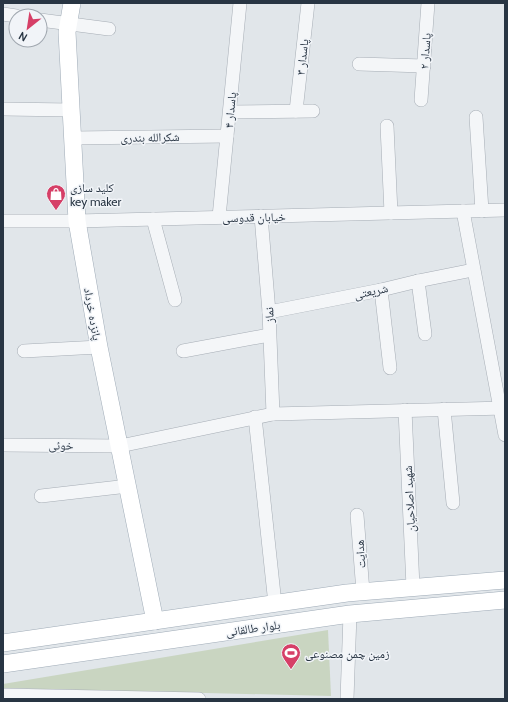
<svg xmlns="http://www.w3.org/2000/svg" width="508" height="702" viewBox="0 0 508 702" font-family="Cabin,'Noto Naskh Arabic',sans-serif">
<rect width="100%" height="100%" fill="#e1e6ea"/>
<polygon fill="#c9d5c1" points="328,630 331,696 3,688 3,684"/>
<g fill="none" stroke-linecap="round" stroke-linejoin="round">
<defs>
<g id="minor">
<polyline points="3,14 16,16"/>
<polyline points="40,20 109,29"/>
<polyline points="359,64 424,66"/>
<polyline points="421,100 428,3"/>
<polyline points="3,109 71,110"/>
<polyline points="296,111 308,3"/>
<polyline points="230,112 313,111"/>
<polyline points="476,117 482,211"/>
<polyline points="387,126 391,213"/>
<polyline points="73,138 227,136"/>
<polyline points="463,211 505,435"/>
<polyline points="261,216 269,312 273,414"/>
<polyline points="219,217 240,3"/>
<polyline points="153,219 175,300"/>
<polyline points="3,221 77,221 505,210"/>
<polyline points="418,281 425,334"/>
<polyline points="381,290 390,368"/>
<polyline points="269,312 381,290 418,281 473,270"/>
<polyline points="24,351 99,347"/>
<polyline points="183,351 269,335"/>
<polyline points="444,409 453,503"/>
<polyline points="405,410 413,587"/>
<polyline points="255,417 275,604"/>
<polyline points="3,445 120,446 273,414 505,408"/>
<polyline points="41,496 128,486"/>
<polyline points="357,515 363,592"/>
<polyline points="3,695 199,699"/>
<polyline points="347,699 350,614"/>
</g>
<g id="major">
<polyline points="72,3 67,32 77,221 99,347 155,621"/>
<polyline points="3,643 347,593 505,580"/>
<polyline points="3,664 350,614 505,600"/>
</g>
</defs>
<use href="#minor" stroke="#a6adb5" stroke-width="14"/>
<use href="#major" stroke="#9fabb7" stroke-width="18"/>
<use href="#minor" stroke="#f4f6f8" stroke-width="13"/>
<use href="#major" stroke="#fff" stroke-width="17"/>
</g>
<defs>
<symbol id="shop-pin" viewBox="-11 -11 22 30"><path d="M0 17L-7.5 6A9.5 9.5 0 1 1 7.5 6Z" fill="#d63f67" stroke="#f1f4f8"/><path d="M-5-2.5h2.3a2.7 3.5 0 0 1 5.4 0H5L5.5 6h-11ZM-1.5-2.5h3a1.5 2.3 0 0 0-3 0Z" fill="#fff"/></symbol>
<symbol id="stadium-pin" viewBox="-11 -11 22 30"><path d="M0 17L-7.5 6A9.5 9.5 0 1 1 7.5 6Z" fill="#d63f67" stroke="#f1f4f8"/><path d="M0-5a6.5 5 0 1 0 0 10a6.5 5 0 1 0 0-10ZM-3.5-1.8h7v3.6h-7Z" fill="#fff"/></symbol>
</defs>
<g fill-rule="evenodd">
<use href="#shop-pin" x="45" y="183" width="22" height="30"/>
<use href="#stadium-pin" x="280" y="642" width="22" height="30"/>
</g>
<g text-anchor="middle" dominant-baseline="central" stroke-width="3" stroke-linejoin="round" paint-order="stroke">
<g font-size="12" fill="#283543" stroke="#f1f4f8">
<text transform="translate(425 51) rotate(-86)">پاسدار ۲</text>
<text transform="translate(302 57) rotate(-84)">پاسدار ۳</text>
<text transform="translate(230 110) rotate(-85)">پاسدار ۴</text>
<text transform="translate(150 137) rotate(-1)">شکرالله بندری</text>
<text transform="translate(254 217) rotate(-1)">خیابان قدوسی</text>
<text transform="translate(371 291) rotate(-12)">شریعتی</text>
<text transform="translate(93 314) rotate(80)">پانزده خرداد</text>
<text transform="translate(269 315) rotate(-92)">نماز</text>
<text transform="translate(61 445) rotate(1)">خوئی</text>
<text transform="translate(409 499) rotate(-93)">شهید اصلاحیان</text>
<text transform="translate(360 554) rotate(-94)">هدایت</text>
<text transform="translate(253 628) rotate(-8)">بلوار طالقانی</text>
</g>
<g font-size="12" fill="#283543" stroke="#f1f4f8" text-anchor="start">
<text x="70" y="187">کلید سازی<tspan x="70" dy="14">key maker</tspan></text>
<text x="305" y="653">زمین چمن مصنوعی</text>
</g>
</g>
<rect width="508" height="702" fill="none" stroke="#283543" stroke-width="8"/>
<g transform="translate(28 28) rotate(210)"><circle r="19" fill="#f1f4f8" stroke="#a1a8b0"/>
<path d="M0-3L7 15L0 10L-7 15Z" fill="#d63f67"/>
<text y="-6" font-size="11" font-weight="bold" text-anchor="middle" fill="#283543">N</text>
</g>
</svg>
